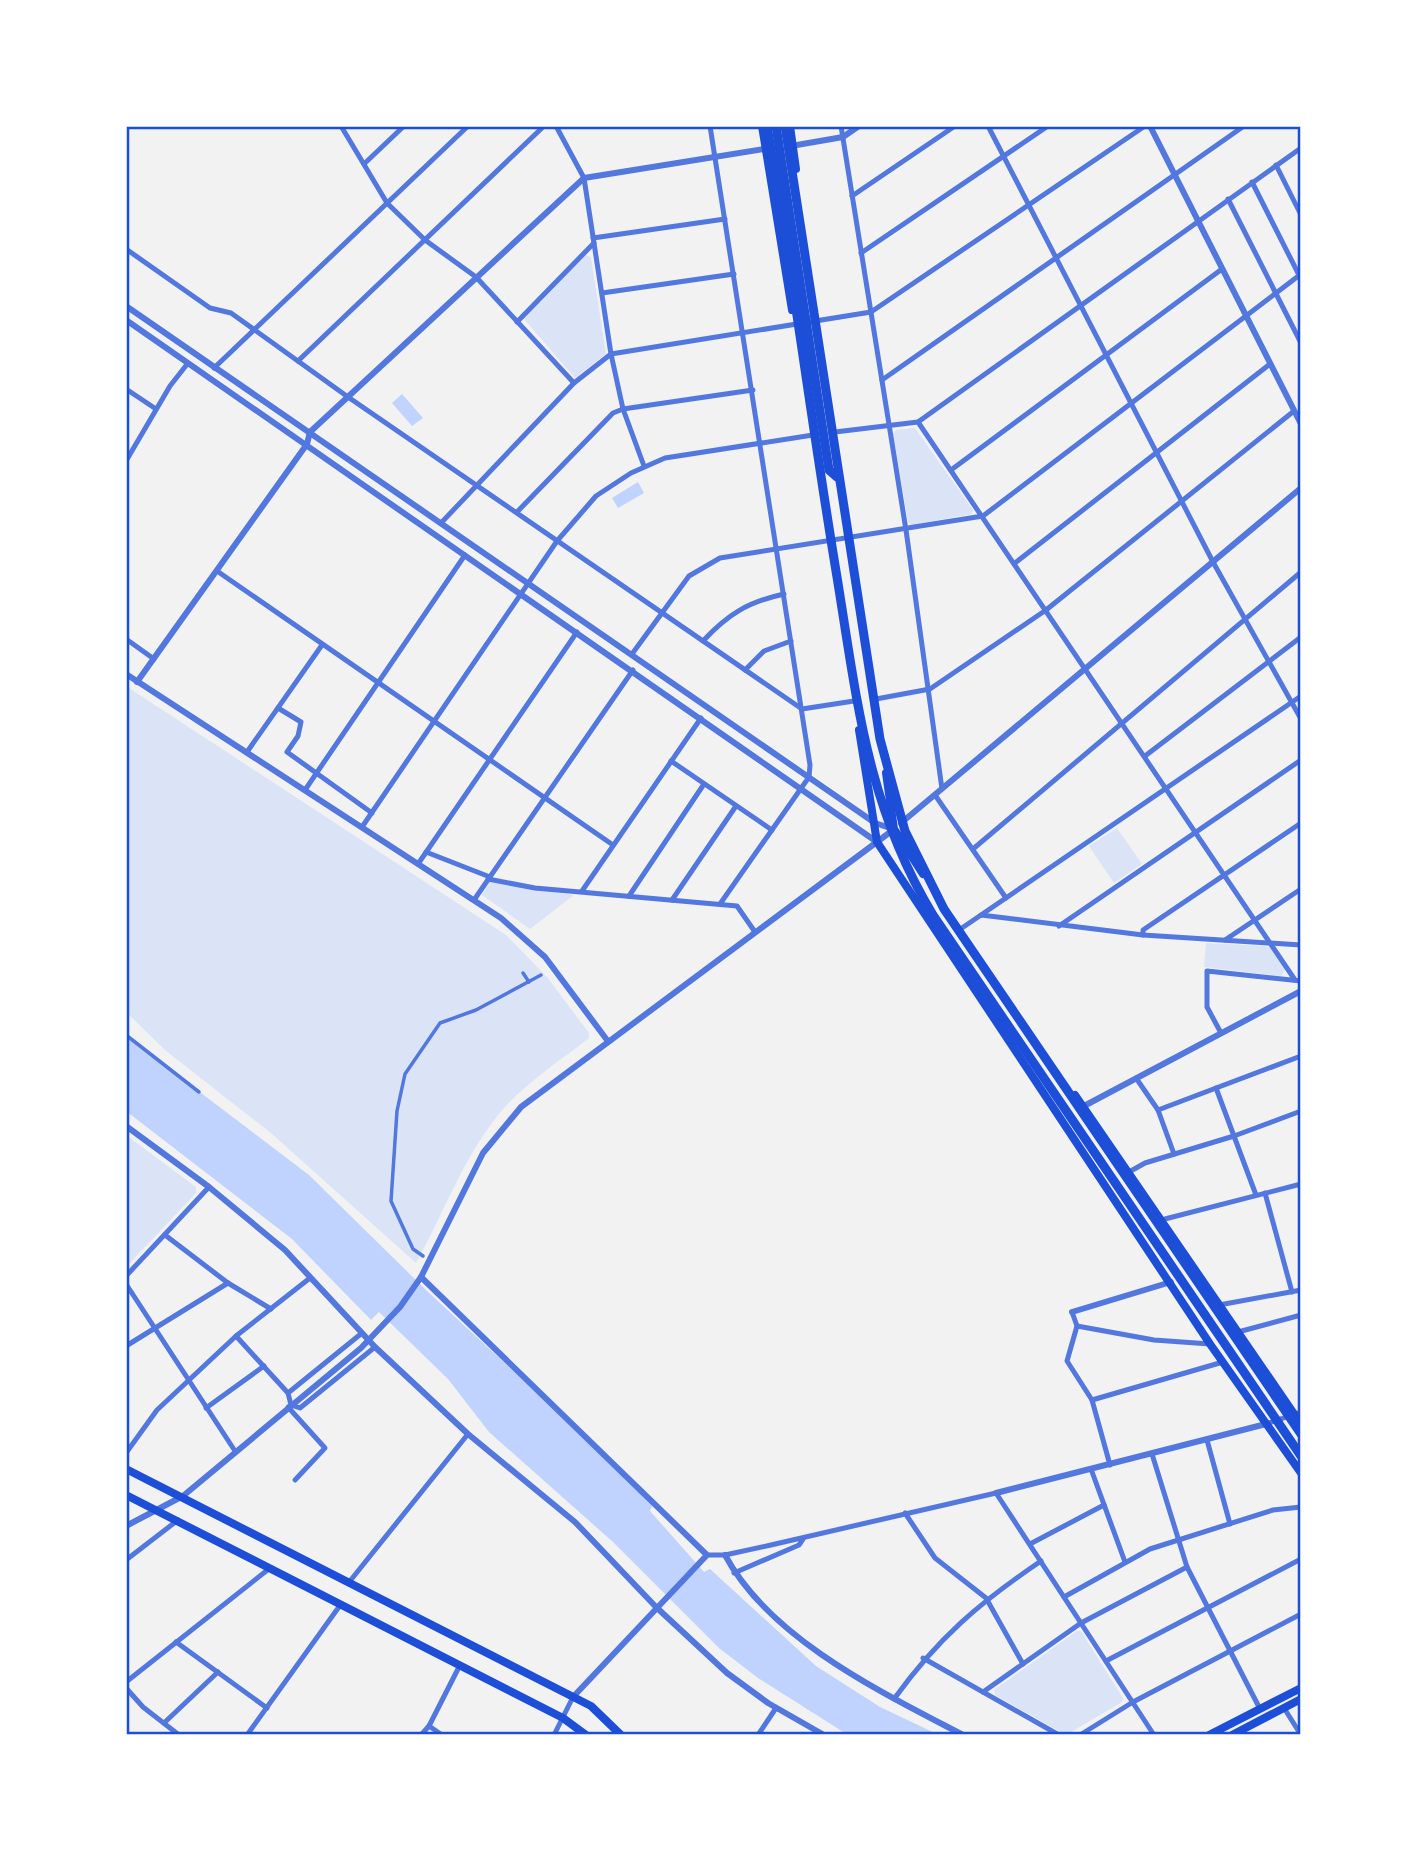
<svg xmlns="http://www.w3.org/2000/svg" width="1427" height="1861" viewBox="0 0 1427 1861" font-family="Literata,serif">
<rect width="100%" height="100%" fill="#f2f2f2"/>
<g fill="#dbe4f7">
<polygon points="586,255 591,257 606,354 575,378 524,319"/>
<polygon points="915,428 973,510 972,514 912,525 908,522 893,434 896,430"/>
<path d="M 126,686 L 506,935 L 547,977 L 589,1033 L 589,1038 C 561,1060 529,1081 505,1107 C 465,1152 445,1211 416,1263 L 272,1134 L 165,1050 L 126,1012 Z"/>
<polygon points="1117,828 1142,864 1114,883 1089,846"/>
<polygon points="490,882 574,895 530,929 482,895"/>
<polygon points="1206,943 1266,946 1271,948 1285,970 1281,976 1204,967"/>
<polygon points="126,1135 196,1187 196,1193 126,1267"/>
<polygon points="1077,1631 1081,1631 1123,1698 1122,1702 1066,1735 995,1695 994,1690"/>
</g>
<g fill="#bfd3fe">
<polygon points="402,394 423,418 412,426 392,403"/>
<polygon points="638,482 644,493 618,508 612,498"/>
<polygon points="126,1036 309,1175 427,1291 592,1444 652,1506 650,1511 704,1572 710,1569 816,1666 880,1707 939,1735 848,1735 758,1678 719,1648 613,1542 489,1432 448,1379 379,1312 371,1320 292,1239 126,1111"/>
</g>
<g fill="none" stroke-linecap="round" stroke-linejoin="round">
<g stroke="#5277de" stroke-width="3.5">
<polyline points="523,973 529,982"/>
<polyline points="126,1035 199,1092"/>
<polyline points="423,1256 413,1249 391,1201 397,1111 405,1074 440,1023 476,1010 541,975"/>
</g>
<g stroke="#5277de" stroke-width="5">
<polyline points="341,126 387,203 425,240 476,277 574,383"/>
<polyline points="556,126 584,178 611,354 623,409 644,466"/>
<polyline points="710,126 810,765 809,777 720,904"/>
<polyline points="841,126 906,530 942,789"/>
<polyline points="988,126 1213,562 1301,719"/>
<polyline points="364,164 404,126"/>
<polyline points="1276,165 1301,215"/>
<polyline points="1252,182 1301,279"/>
<polyline points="852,196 955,126"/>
<polyline points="1228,199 1301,343"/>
<polyline points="593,238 725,219"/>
<polyline points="126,249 210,308 231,313 348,397 802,709 854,701"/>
<polyline points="861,253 1048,126"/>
<polyline points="602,293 734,274"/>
<polyline points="517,322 594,243"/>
<polyline points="298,361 544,126"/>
<polyline points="214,368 468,126"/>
<polyline points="882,380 1244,126"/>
<polyline points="126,389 156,409"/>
<polyline points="918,422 1295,980"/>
<polyline points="835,432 918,422 1301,148"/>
<polyline points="126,461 170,386 188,363"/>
<polyline points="951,470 1222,269"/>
<polyline points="517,512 613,413 623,409 753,390"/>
<polyline points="441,523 574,383 611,354 871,312 1145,126"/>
<polyline points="1015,563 1270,364"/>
<polyline points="217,571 613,845"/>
<polyline points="126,639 154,659"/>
<path d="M 703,641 C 728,614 748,602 784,594"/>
<polyline points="632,654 689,576 720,558 983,516 1301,274"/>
<polyline points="745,670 764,651 791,641"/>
<polyline points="876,699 930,689 1046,610 1294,411"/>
<polyline points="278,708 301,722 298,736 287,752 372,813"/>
<polyline points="247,752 322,645"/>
<polyline points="1145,756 1301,637"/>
<polyline points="671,761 772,830"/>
<polyline points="305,790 465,555"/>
<polyline points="935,795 1006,898"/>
<polyline points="362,827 557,541 596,496 631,473 665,458 813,435"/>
<polyline points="973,849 1301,572"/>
<polyline points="426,852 490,877"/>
<polyline points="418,864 577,632"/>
<polyline points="488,879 535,888 737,906 755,932"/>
<polyline points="582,891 701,718"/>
<polyline points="629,896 704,784"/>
<polyline points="474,900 633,670"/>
<polyline points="672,900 736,806"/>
<polyline points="981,915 1301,696"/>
<polyline points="1059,926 1301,760"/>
<polyline points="959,930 981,915 1143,935 1301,945"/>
<polyline points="1143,935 1143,930 1301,823"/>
<polyline points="1225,940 1301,889"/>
<polyline points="1221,1033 1207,1007 1207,971 1301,981"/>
<polyline points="1136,1078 1158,1110 1174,1154"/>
<polyline points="1216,1088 1256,1195"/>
<polyline points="1158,1110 1301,1056"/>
<polyline points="1129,1172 1145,1163 1234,1136 1301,1111"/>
<polyline points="1265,1193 1292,1292"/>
<polyline points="1161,1220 1301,1184"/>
<polyline points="165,1235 228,1283 271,1309"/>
<polyline points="126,1276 209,1187"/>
<polyline points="126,1284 235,1451"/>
<polyline points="1219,1305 1301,1290"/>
<polyline points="1072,1312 1077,1326 1067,1361 1092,1400 1223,1362"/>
<polyline points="1077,1326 1154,1340 1210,1344"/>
<polyline points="1238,1332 1301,1315"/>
<polyline points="236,1336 288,1393 291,1405 300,1408 375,1347"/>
<polyline points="126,1346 228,1283"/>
<polyline points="288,1393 362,1333"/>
<polyline points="1092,1400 1110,1465"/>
<polyline points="288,1407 325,1448 295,1480"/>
<polyline points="206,1408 264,1366"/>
<polyline points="1266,1424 1301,1412"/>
<polyline points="1207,1440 1230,1524"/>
<polyline points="126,1453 157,1410 236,1336 310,1278"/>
<polyline points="1152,1454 1187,1567 1260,1709"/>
<polyline points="1091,1469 1125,1562"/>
<polyline points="905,1513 935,1558 986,1598 1023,1664"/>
<polyline points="1030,1544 1104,1505"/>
<polyline points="707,1555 725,1555 771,1545 996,1493 1154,1735"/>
<polyline points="126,1560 178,1520"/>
<polyline points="734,1573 799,1545 803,1539"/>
<polyline points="350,1581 468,1434"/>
<polyline points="1064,1597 1150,1549 1273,1510 1301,1507"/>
<polyline points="176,1642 267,1708"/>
<polyline points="923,1658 1059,1735"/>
<polyline points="1106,1661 1301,1559"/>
<polyline points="126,1682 270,1568"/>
<polyline points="126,1688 143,1707 179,1735"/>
<polyline points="983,1692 1081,1623 1187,1567"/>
<path d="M 894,1699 C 938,1638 979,1603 1041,1561"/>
<polyline points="1284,1708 1301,1735"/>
<polyline points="164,1723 218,1672"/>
<polyline points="429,1726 442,1735"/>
<polyline points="247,1735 341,1604"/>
<polyline points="421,1735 429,1726 460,1665"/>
<polyline points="554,1735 573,1697"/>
<polyline points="758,1735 776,1708"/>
<polyline points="1080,1735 1133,1702 1301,1614"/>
</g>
<g stroke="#5277de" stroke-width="6">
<polyline points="1150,126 1301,424"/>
<polyline points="791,146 843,137 859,126"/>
<polyline points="126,306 875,823 893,829"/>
<polyline points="126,320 877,842"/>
<polyline points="126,674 501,918 545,957 607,1040"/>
<polyline points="137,682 307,444 310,432 584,178 770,148"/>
<polyline points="901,823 1301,488"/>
<polyline points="1084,1106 1301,991"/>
<polyline points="126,1126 209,1187 285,1250 375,1347 468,1434 575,1522 656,1607 727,1673 768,1703 824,1735"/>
<polyline points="421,1277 707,1555 573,1697"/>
<polyline points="1072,1312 1171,1282"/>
<polyline points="996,1493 1266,1424"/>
<polyline points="126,1526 183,1496 361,1348 400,1307 421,1277 483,1153 521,1107 893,830"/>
<path d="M 725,1555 C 770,1639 881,1692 963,1735"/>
</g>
<g stroke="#1d4ed8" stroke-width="8">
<polyline points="762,126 792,310"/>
<polyline points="790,126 796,169"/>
<polyline points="859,730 877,842 1210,1344 1301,1473"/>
<polyline points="886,773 894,829 923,874"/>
<polyline points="1075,1095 1301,1424"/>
<polyline points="1209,1735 1301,1688"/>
<polyline points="1232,1735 1301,1699"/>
</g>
<g stroke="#1d4ed8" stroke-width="8">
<polyline points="126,1469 591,1706 621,1735"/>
<polyline points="126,1495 563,1718 586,1735"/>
</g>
<g stroke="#1d4ed8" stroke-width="9">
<path d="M 767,126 C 793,276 812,427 837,577 C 857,700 867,806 933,915 L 1301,1456"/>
<polyline points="776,126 829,470 837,477"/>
<polyline points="785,126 880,739 905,831 944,909 1301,1434"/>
</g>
</g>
<rect width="1427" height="1861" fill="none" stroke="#ffffff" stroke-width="256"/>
<rect x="128" y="128" width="1171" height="1605" fill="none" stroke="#1d4ed8" stroke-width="2.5"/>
</svg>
